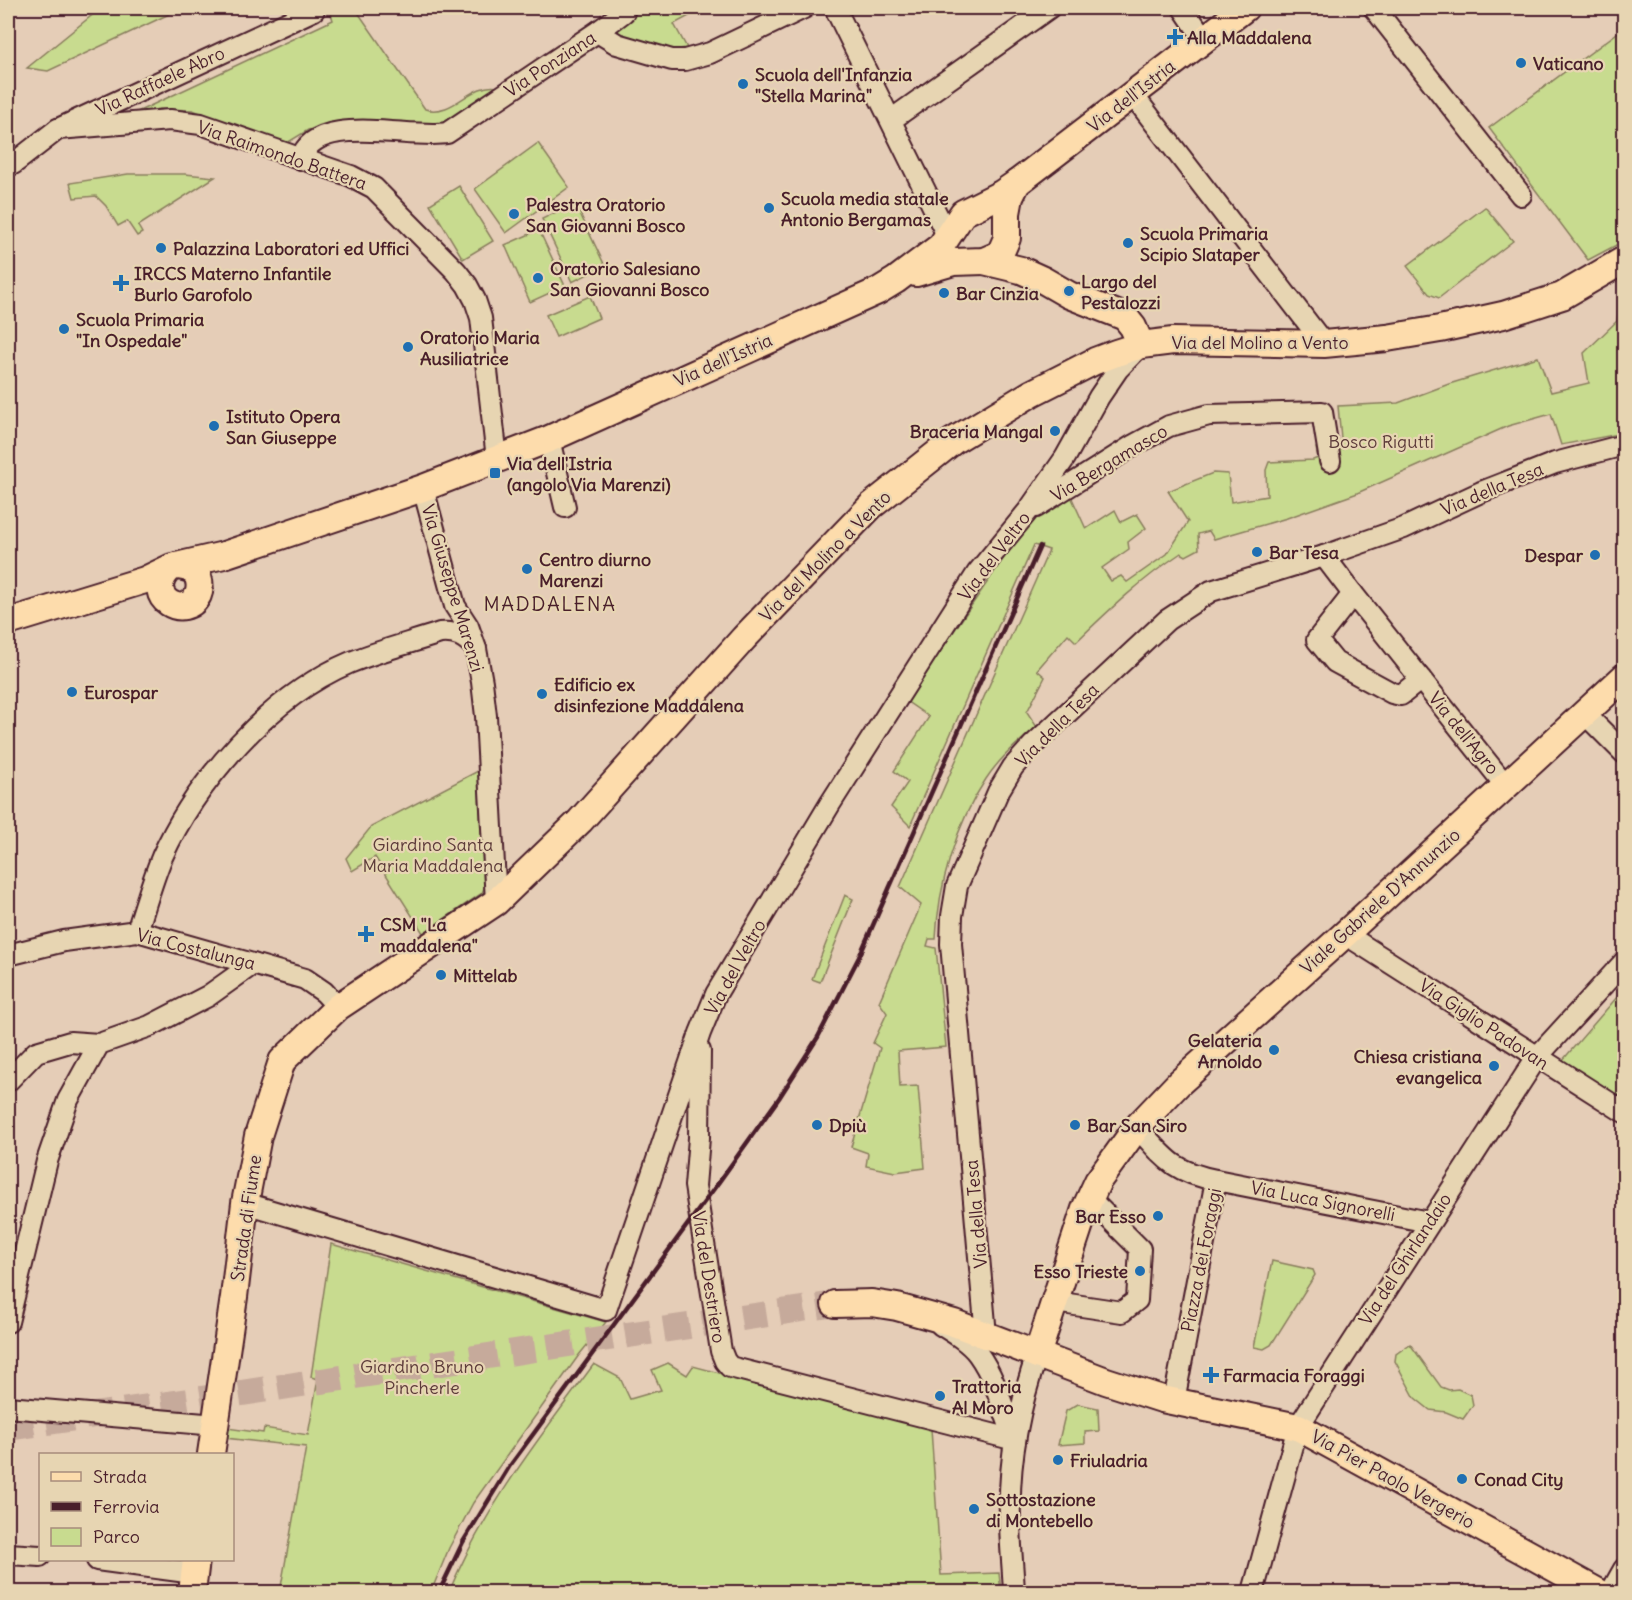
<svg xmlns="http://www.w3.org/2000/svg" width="1632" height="1600" viewBox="0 0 1632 1600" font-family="Delius,sans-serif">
<rect width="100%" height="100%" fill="#e5cdb7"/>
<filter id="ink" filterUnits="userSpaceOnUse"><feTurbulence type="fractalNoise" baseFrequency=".0167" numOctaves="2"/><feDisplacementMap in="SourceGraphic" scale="12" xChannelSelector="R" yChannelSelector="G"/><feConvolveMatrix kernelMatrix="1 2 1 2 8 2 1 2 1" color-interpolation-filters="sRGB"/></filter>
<g filter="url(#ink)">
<g fill="#c8db8f" stroke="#897d5d" stroke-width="1.5">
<polygon points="101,8 182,8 48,71 27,68"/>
<path d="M 329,8 L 355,8 L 425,109 C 455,117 469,82 498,87 L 449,123 L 430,128 L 338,124 L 308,130 L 287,143 L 242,130 L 193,110 L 160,109 L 135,113 L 333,20 Z"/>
<path d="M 643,8 L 704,8 L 674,24 L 687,48 C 658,52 636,42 611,30 Z"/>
<polygon points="1624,28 1624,241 1588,260 1489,128"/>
<polygon points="538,143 569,187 506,233 475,189"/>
<polygon points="128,174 185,174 215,177 138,226 142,233 137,236 127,221 118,226 106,206 96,196 74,198 70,183"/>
<polygon points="459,186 493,241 463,259 430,204"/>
<polygon points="575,203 605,266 572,282 542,219"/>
<polygon points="1485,207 1513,241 1439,298 1429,294 1407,266"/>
<polygon points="539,230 565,286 530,302 505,245"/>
<path d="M 1624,283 L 1624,433 L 1561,445 L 1551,414 L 1508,426 L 1355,494 L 1287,518 L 1214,539 L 1209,531 L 1198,534 L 1199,549 L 1186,556 L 1181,553 C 1142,579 1110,609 1076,642 L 1068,634 L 1037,670 L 1045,677 L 1027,712 L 1037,727 C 1018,742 999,759 986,779 C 956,824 938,886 936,939 L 929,939 L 927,946 L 936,948 L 946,1047 L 898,1051 L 900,1087 L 918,1086 L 925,1168 L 895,1172 L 866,1166 L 868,1153 L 851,1147 L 880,1048 L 873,1043 L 887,1013 L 879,1002 L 921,905 L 900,887 L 1049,550 L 1034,545 L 910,826 L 891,807 L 908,782 L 894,771 L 929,717 L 906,701 L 1034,514 L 1070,494 L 1086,529 L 1115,510 L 1121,522 L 1137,514 L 1146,528 L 1128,542 L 1129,549 L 1102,568 L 1111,581 L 1121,576 L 1127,582 L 1167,554 L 1188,522 L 1168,491 L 1213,473 L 1228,474 L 1231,502 L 1267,496 L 1266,470 L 1269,462 L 1313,460 L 1318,458 L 1316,448 L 1342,449 L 1338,406 L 1398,403 L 1449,384 L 1538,357 L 1551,392 L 1589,383 L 1584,353 L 1617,321 L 1622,284 Z"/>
<polygon points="590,296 599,318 556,337 546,315"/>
<polygon points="478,771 484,888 482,893 423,933 375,857 352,871 346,858 371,827"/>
<polygon points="845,895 853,899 820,982 812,979"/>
<polygon points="1624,989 1624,1102 1561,1062"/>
<polygon points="331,1244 606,1322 579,1355 473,1503 449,1548 431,1592 280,1592 306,1447 225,1438 227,1428 263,1433 264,1428 308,1435 318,1379 311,1377"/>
<polygon points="1272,1261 1313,1270 1315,1275 1271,1345 1264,1349 1254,1347"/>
<polygon points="1410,1344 1441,1387 1449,1390 1458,1389 1471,1395 1473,1405 1463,1419 1446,1412 1430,1410 1415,1398 1395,1361 1396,1354"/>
<path d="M 668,1363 L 687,1375 L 693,1366 L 931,1429 L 941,1575 L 999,1573 L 1001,1592 L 449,1592 C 484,1508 540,1437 594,1364 L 620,1378 L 630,1399 L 661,1390 L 652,1370 Z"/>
<polygon points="1078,1404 1098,1408 1099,1431 1085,1432 1085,1443 1058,1445 1066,1411"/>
</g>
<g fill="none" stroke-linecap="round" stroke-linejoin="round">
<polyline stroke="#c6aa9b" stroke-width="26" stroke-dasharray="26 13" stroke-linecap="butt" points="8,1428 835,1304"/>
<defs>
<g id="minor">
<polyline points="835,8 948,237"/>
<polyline points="1183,8 1204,39"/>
<polyline points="1374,8 1521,195"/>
<polyline points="600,30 624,12 619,8"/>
<polyline points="1133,95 1324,344"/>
<polyline points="891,120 1049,8"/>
<polyline points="58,129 170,120 201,124 351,176 374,188 456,271 467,285 475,300 481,318 497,459"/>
<path d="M 301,159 C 315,111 411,140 447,133 L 600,30 L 604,36 L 617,44 L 672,60 L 685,60 L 710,53 L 804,8"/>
<polyline points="13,164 58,129 314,10"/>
<polyline points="549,439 565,507"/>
<polyline points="423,488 455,606 468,626 476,649 482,682 486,716 496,902"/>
<polyline points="1036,507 1134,445 1169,426 1209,415 1322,412 1330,461"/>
<polyline points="1324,556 1353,594"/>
<polyline points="1421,679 1401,695 1392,693 1335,662 1317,640 1353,594 1506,786"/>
<polyline points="1585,714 1624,753"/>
<path d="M 137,931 C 145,907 152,881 162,857 C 196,781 271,696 349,663 C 378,651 410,643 440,633 C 455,631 466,637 476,649"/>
<polyline points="1345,934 1624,1112"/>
<polyline points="8,955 64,941 137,931 305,979 324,992 338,1007"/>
<polyline points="700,1051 699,1138 695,1186 721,1351 725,1361 730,1367 1015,1440"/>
<polyline points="8,1081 36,1052 70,1042 99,1044"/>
<path d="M 1137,1127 C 1165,1158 1173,1172 1216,1180 L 1174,1401"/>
<polyline points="1216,1180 1429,1222"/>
<polyline points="245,1203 606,1310 700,1033 716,994 830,804 978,572 1028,511 1065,458 1099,397 1118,369 1141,345"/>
<polyline points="1055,1302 1122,1312 1137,1300 1140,1249 1090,1199"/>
<polyline points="8,1322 47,1161 68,1100 99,1044 150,1026 208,996 253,964"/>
<path d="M 941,1325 C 954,1333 969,1342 978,1354 C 996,1379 1004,1412 1015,1440"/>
<polyline points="986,1335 951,944 952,916 957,886 998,792 1013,767 1033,745 1167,620 1211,591 1324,556 1404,528 1481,492 1555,463 1624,445"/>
<polyline points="8,1407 216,1425"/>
<polyline points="8,1554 40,1556"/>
<polyline points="97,1560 194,1573"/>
<path d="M 1014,1592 C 1013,1568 1010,1543 1010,1519 C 1008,1463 1019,1407 1037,1355"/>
<polyline points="1253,1592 1298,1427 1537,1057 1624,962"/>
<polyline points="1611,1592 1624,1569"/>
</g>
<g id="major">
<polyline points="984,261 1021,270 1043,280 1069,295 1125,317 1133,327 1141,345"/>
<polyline points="916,273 953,262 984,261 1000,254 1007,238 1007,213 1010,197 1017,183"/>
<path d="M 167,571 C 144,598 185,621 198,595 C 200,590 200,583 198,577 C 194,569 187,567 178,566"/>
<polyline points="8,622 145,580 172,567 224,555 423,488 549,439 878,291 896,280 941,246 963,213 1001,194 1017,183 1245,8"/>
<polyline points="835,1304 872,1303 897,1307 954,1323 1106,1381 1162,1399 1298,1427 1598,1592"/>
<polyline points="1037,1355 1085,1209 1098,1181 1137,1127 1179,1083 1345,934 1624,677"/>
<polyline points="211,1454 234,1297 245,1203 258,1136 282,1061 338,1007 496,902 580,821 744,638 871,506 953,441 1032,393 1095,361 1116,353 1141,345 1173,341 1324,344 1387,338 1440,329 1503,315 1562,296 1624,260"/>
<polyline points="192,1592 196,1560"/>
</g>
</defs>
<use href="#minor" stroke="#4a1f2b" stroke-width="24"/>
<use href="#major" stroke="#4a1f2b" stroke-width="30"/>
<use href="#minor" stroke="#e7d5b2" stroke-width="20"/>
<use href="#major" stroke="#fddcac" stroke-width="26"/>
<polyline stroke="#4a1f2b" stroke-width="4.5" points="439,1592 463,1542 509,1467 716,1186 779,1098 818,1037 859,957 1040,546"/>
</g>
</g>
<g fill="#1f6fb2" stroke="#e7d5b2" stroke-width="2">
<path d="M1172 28h6v6h6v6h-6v6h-6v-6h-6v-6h6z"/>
<circle cx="1521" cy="63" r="6"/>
<circle cx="743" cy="84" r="6"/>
<circle cx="769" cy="208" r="6"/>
<circle cx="514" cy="214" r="6"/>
<circle cx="1128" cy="243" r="6"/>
<circle cx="161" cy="248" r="6"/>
<circle cx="538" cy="278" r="6"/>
<path d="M118 274h6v6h6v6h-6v6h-6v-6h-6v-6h6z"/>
<circle cx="1069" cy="291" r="6"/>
<circle cx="944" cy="293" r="6"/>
<circle cx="64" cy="329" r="6"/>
<circle cx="408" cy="347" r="6"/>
<circle cx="214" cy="426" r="6"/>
<circle cx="1055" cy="431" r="6"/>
<rect x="489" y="467" width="12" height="12" rx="3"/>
<circle cx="1257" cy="552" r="6"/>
<circle cx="1595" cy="555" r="6"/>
<circle cx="527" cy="569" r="6"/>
<circle cx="72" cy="692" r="6"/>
<circle cx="542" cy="694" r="6"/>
<path d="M363 925h6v6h6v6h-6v6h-6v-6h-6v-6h6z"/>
<circle cx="441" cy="975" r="6"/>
<circle cx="1274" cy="1050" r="6"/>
<circle cx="1494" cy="1066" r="6"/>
<circle cx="817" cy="1125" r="6"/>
<circle cx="1075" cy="1125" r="6"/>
<circle cx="1158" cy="1216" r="6"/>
<circle cx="1140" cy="1271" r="6"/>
<path d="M1208 1366h6v6h6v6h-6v6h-6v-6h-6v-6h6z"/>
<circle cx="940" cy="1396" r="6"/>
<circle cx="1058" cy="1460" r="6"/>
<circle cx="1462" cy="1479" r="6"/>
<circle cx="974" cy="1509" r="6"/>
</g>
<g text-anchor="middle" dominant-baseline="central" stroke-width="4.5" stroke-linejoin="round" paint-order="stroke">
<g font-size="18" font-weight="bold" fill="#4a1f2b" stroke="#e7d5b2" text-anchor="start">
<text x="1187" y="37">Alla Maddalena</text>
<text x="1533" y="63">Vaticano</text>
<text x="755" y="74">Scuola dell'Infanzia<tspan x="755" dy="21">"Stella Marina"</tspan></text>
<text x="781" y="198">Scuola media statale<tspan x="781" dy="21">Antonio Bergamas</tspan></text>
<text x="526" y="204">Palestra Oratorio<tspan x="526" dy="21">San Giovanni Bosco</tspan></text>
<text x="1140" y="233">Scuola Primaria<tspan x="1140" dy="21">Scipio Slataper</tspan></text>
<text x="173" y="248">Palazzina Laboratori ed Uffici</text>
<text x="550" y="268">Oratorio Salesiano<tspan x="550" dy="21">San Giovanni Bosco</tspan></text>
<text x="134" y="273">IRCCS Materno Infantile<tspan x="134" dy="21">Burlo Garofolo</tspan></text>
<text x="1081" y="281">Largo del<tspan x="1081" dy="21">Pestalozzi</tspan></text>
<text x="956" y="293">Bar Cinzia</text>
<text x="76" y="319">Scuola Primaria<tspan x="76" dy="21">"In Ospedale"</tspan></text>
<text x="420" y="337">Oratorio Maria<tspan x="420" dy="21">Ausiliatrice</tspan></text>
<text x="226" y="416">Istituto Opera<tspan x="226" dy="21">San Giuseppe</tspan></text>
<text x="1043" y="431" text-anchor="end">Braceria Mangal</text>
<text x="507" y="463">Via dell'Istria<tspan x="507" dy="21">(angolo Via Marenzi)</tspan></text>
<text x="1269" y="552">Bar Tesa</text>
<text x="1583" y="555" text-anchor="end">Despar</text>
<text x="539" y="559">Centro diurno<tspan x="539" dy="21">Marenzi</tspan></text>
<text x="554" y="684">Edificio ex<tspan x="554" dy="21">disinfezione Maddalena</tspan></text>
<text x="84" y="692">Eurospar</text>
<text x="380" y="924">CSM "La<tspan x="380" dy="21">maddalena"</tspan></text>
<text x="453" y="975">Mittelab</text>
<text x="1262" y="1040" text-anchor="end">Gelateria<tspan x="1262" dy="21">Arnoldo</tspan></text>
<text x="1482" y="1056" text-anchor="end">Chiesa cristiana<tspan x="1482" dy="21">evangelica</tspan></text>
<text x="829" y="1125">Dpiù</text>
<text x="1087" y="1125">Bar San Siro</text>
<text x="1146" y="1216" text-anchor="end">Bar Esso</text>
<text x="1128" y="1271" text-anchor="end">Esso Trieste</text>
<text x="1223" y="1375">Farmacia Foraggi</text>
<text x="952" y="1386">Trattoria<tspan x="952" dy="21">Al Moro</tspan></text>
<text x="1070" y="1460">Friuladria</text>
<text x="1474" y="1479">Conad City</text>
<text x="986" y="1499">Sottostazione<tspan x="986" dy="21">di Montebello</tspan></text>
</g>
<g font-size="18" fill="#4a1f2b" stroke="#e7d5b2">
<text transform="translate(550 64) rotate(-33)">Via Ponziana</text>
<text transform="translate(160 81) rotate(-25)">Via Raffaele Abro</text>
<text transform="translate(1131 96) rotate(-38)">Via dell'Istria</text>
<text transform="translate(282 155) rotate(19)">Via Raimondo Battera</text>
<text x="1260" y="342">Via del Molino a Vento</text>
<text transform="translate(723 360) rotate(-24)">Via dell'Istria</text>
<text transform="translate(1109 463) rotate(-31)">Via Bergamasco</text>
<text transform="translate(1492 489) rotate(-23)">Via della Tesa</text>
<text transform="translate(825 556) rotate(-45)">Via del Molino a Vento</text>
<text transform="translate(994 556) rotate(-53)">Via del Veltro</text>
<text transform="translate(453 588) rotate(73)">Via Giuseppe Marenzi</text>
<text transform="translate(1057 725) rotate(-45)">Via della Tesa</text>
<text transform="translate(1464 733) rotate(51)">Via dell'Agro</text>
<text transform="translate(1380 901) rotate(-42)">Viale Gabriele D'Annunzio</text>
<text transform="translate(196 949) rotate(14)">Via Costalunga</text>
<text transform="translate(735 967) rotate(-61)">Via del Veltro</text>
<text transform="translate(1484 1024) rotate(33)">Via Giglio Padovan</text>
<text transform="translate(1323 1201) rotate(11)">Via Luca Signorelli</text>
<text transform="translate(976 1214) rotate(-95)">Via della Tesa</text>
<text transform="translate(246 1218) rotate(-82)">Strada di Fiume</text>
<text transform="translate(1405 1259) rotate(-57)">Via del Ghirlandaio</text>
<text transform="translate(1201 1260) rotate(-79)">Piazza dei Foraggi</text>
<text transform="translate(709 1277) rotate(81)">Via del Destriero</text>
<text transform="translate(1393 1479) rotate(29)">Via Pier Paolo Vergerio</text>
</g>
<g font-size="18" fill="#5d3b3a" stroke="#e7d5b2">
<text x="1381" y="441">Bosco Rigutti</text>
<text x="433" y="844">Giardino Santa<tspan x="433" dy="21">Maria Maddalena</tspan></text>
<text x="422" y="1366">Giardino Bruno<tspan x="422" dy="21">Pincherle</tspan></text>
</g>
<g font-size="20" letter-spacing="1.5" fill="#4a1f2b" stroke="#e7d5b2">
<text x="550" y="603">MADDALENA</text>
</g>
</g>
<rect width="1632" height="1600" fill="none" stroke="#e7d5b2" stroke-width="30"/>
<rect x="15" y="15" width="1602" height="1570" fill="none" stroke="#4a1f2b" stroke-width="2" filter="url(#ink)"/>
<rect x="39" y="1453" width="195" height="108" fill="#e7d5b2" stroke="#a88c7c" stroke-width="1.5"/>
<rect x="51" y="1472" width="30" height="9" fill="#fddcac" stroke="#a88c7c" stroke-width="1.5"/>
<text x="93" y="1483" font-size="18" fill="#4a1f2b">Strada</text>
<rect x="51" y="1502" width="30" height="9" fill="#4a1f2b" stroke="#a88c7c" stroke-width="1.5"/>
<text x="93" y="1513" font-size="18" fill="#4a1f2b">Ferrovia</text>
<rect x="51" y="1528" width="30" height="18" fill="#c8db8f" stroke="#a88c7c" stroke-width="1.5"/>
<text x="93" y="1543" font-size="18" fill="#4a1f2b">Parco</text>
</svg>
